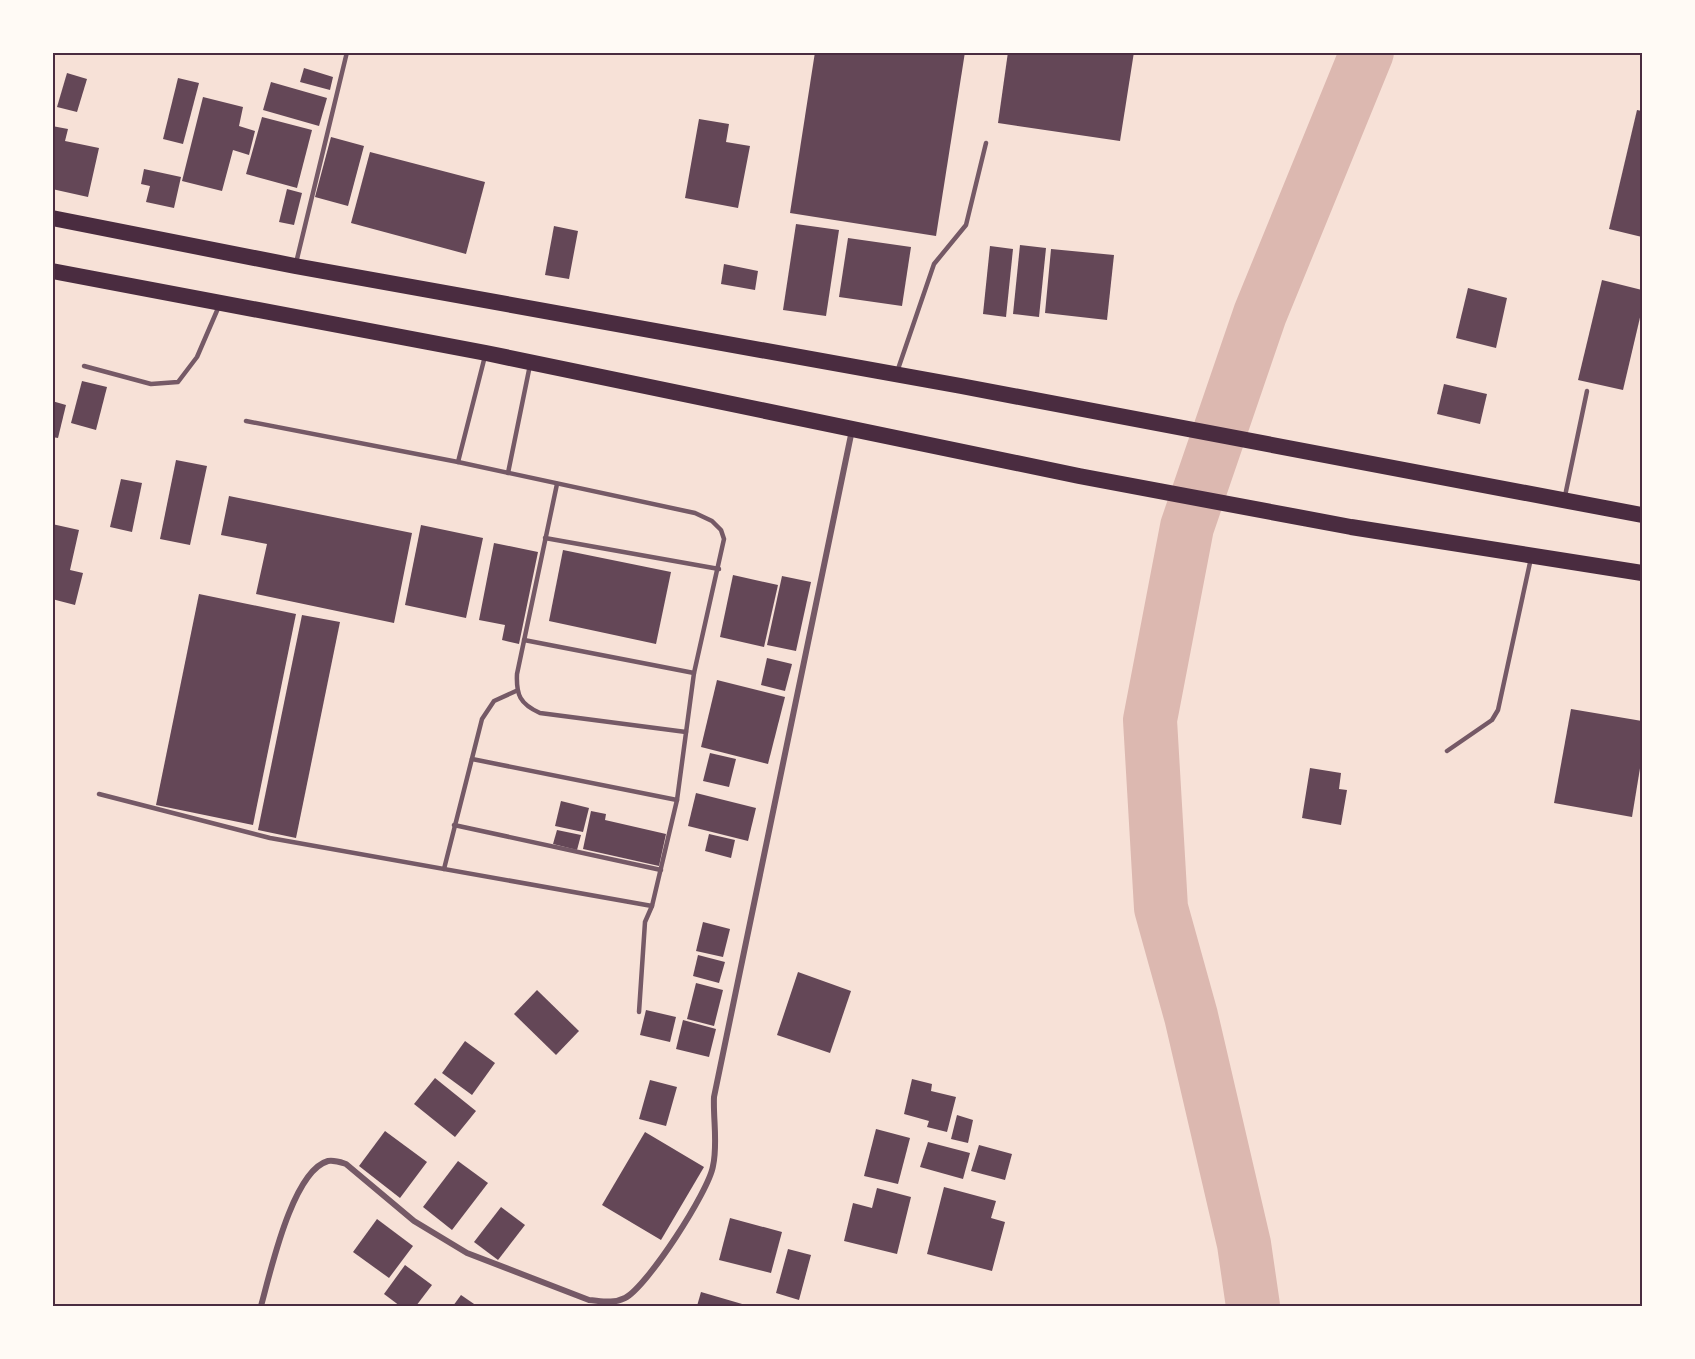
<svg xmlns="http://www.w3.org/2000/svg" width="1695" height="1359" viewBox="0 0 1695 1359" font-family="'Exo 2',sans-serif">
<rect width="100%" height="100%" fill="#f7e1d7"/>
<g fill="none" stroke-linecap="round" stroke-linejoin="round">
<polyline stroke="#dcb8b0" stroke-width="54" points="1253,1306 1244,1244 1191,1016 1161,908 1150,720 1187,527 1260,314 1367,52"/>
</g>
<g fill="#644757">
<polygon points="815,52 965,52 936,236 790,213"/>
<polygon points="1008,52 1134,52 1120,141 998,123"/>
<polygon points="304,68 333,77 330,90 300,82"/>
<polygon points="67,73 87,79 77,112 57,107"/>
<polygon points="178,78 199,83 183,144 163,139"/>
<polygon points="271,82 327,98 319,126 263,110"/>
<polygon points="203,97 243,107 239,126 255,131 249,155 233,150 222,191 182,181"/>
<polygon points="1637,110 1642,111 1642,237 1609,229"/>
<polygon points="262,117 312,130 297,188 246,174"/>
<polygon points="699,119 729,124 726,142 750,146 738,208 685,198"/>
<polygon points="52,126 68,129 65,141 99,148 88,197 52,189"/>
<polygon points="331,137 364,146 348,206 315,197"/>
<polygon points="370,152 485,182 466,254 351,223"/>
<polygon points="144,169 181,177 174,208 146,202 150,186 141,184"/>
<polygon points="287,189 302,193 294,225 279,222"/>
<polygon points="796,224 839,230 826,316 783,310"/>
<polygon points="554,226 578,231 569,279 545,275"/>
<polygon points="848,238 911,247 902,306 839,297"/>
<polygon points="1020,245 1046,248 1039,317 1013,314"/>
<polygon points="990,246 1013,249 1006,317 983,314"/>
<polygon points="1051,249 1114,255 1107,320 1045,313"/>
<polygon points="724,264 758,271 755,290 721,284"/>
<polygon points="1602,280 1642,290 1642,309 1623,390 1578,380"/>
<polygon points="1468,288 1507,298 1496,348 1456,338"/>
<polygon points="82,381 107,387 96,430 71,423"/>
<polygon points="1444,384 1487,394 1480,424 1437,414"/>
<polygon points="52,401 66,405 58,438 52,437"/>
<polygon points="176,460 207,466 190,545 160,539"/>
<polygon points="121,479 142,483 132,532 110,527"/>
<polygon points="229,496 412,533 394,623 256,594 267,544 221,535"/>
<polygon points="52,524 79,530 70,570 83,573 75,605 52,599"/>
<polygon points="421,525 483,538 466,618 405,605"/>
<polygon points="494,543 538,552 519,644 502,640 505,625 479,620"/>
<polygon points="563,550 671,572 656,644 549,621"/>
<polygon points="733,575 778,585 764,647 720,637"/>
<polygon points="782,576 811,582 796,651 767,645"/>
<polygon points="199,594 296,614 253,825 156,805"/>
<polygon points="302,615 340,622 296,838 258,830"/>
<polygon points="767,658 792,664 785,691 761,685"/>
<polygon points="717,680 785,697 768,764 701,747"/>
<polygon points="1571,709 1642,721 1642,756 1632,817 1554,803"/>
<polygon points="710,753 736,759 729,787 703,781"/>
<polygon points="1310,768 1341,773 1339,789 1347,790 1341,825 1302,818"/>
<polygon points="696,793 756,808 748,841 688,826"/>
<polygon points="561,801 589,808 583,832 555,826"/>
<polygon points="591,811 606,814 605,820 666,834 659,866 583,849"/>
<polygon points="557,830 581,835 577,850 553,844"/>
<polygon points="709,834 735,840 731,858 705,851"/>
<polygon points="703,922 730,929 723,957 696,951"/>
<polygon points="698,955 725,962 719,983 693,976"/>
<polygon points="798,972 851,991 830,1053 777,1035"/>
<polygon points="696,983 723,990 714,1026 687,1019"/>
<polygon points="537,990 579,1031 556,1055 514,1014"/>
<polygon points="646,1010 676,1017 670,1042 640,1035"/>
<polygon points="683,1020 716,1029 709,1057 676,1049"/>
<polygon points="465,1041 495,1063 472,1095 442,1073"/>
<polygon points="435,1078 476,1111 455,1137 414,1104"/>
<polygon points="912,1079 932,1084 931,1091 956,1097 947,1132 927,1127 929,1121 904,1114"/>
<polygon points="650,1080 677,1087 666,1126 639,1119"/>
<polygon points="957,1115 973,1120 968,1143 951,1139"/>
<polygon points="876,1129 910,1138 898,1184 864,1176"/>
<polygon points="385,1131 427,1162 400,1198 359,1166"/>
<polygon points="645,1132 704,1167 661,1240 602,1205"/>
<polygon points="928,1142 970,1153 963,1179 920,1167"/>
<polygon points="979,1145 1012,1154 1005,1180 971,1171"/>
<polygon points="458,1161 488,1183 452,1230 423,1207"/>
<polygon points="944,1187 996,1201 991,1218 1005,1222 992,1271 927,1254"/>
<polygon points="877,1188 911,1197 897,1254 844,1241 853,1203 872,1208"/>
<polygon points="501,1207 525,1225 498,1260 474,1242"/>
<polygon points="730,1218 782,1232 771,1273 719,1260"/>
<polygon points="377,1219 413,1246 389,1278 353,1252"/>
<polygon points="788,1249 811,1255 799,1300 776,1293"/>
<polygon points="405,1265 432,1285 416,1306 400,1306 384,1294"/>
<polygon points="701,1292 749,1306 697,1306"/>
<polygon points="461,1295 477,1306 453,1306"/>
</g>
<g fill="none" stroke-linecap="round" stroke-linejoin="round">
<g stroke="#755966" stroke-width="4.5">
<polyline points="296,263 347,52"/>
<polyline points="84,366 151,384 178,382 197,357 219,306"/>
<polyline points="897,372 934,264 966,225 986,143"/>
<polyline points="246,421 458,462"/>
<polyline points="508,473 530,365"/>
<path d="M 557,484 L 517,674 C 516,695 520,704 540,713 L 686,732"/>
<polyline points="1565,496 1587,391"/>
<polyline points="545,538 719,569"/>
<polyline points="524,640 694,673"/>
<polyline points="1447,751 1492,720 1498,710 1531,558"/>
<polyline points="472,759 677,800"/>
<polyline points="99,794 270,838 652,906 677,800 694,673 724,539 721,530 712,521 695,513 458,462 485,356"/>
<polyline points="454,825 661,870"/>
<polyline points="444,869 482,719 494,701 516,691"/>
<polyline points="639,1012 645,922 652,906"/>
</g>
<path stroke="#755966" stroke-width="6" d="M 261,1306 C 270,1274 292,1171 328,1161 C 335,1160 340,1162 346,1164 L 414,1221 L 467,1253 L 589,1300 C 602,1301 613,1304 625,1298 C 647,1287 709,1191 713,1166 C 718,1144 713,1119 714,1097 L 852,430"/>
<g stroke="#4a2c40" stroke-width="16">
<polyline points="52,218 295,266 961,386 1642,515"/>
<polyline points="52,271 486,353 1079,476 1351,527 1642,573"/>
</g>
</g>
<rect width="1695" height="1359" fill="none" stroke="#fffaf5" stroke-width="108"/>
<rect x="54" y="54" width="1587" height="1251" fill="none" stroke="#4a2c40" stroke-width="2"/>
</svg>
